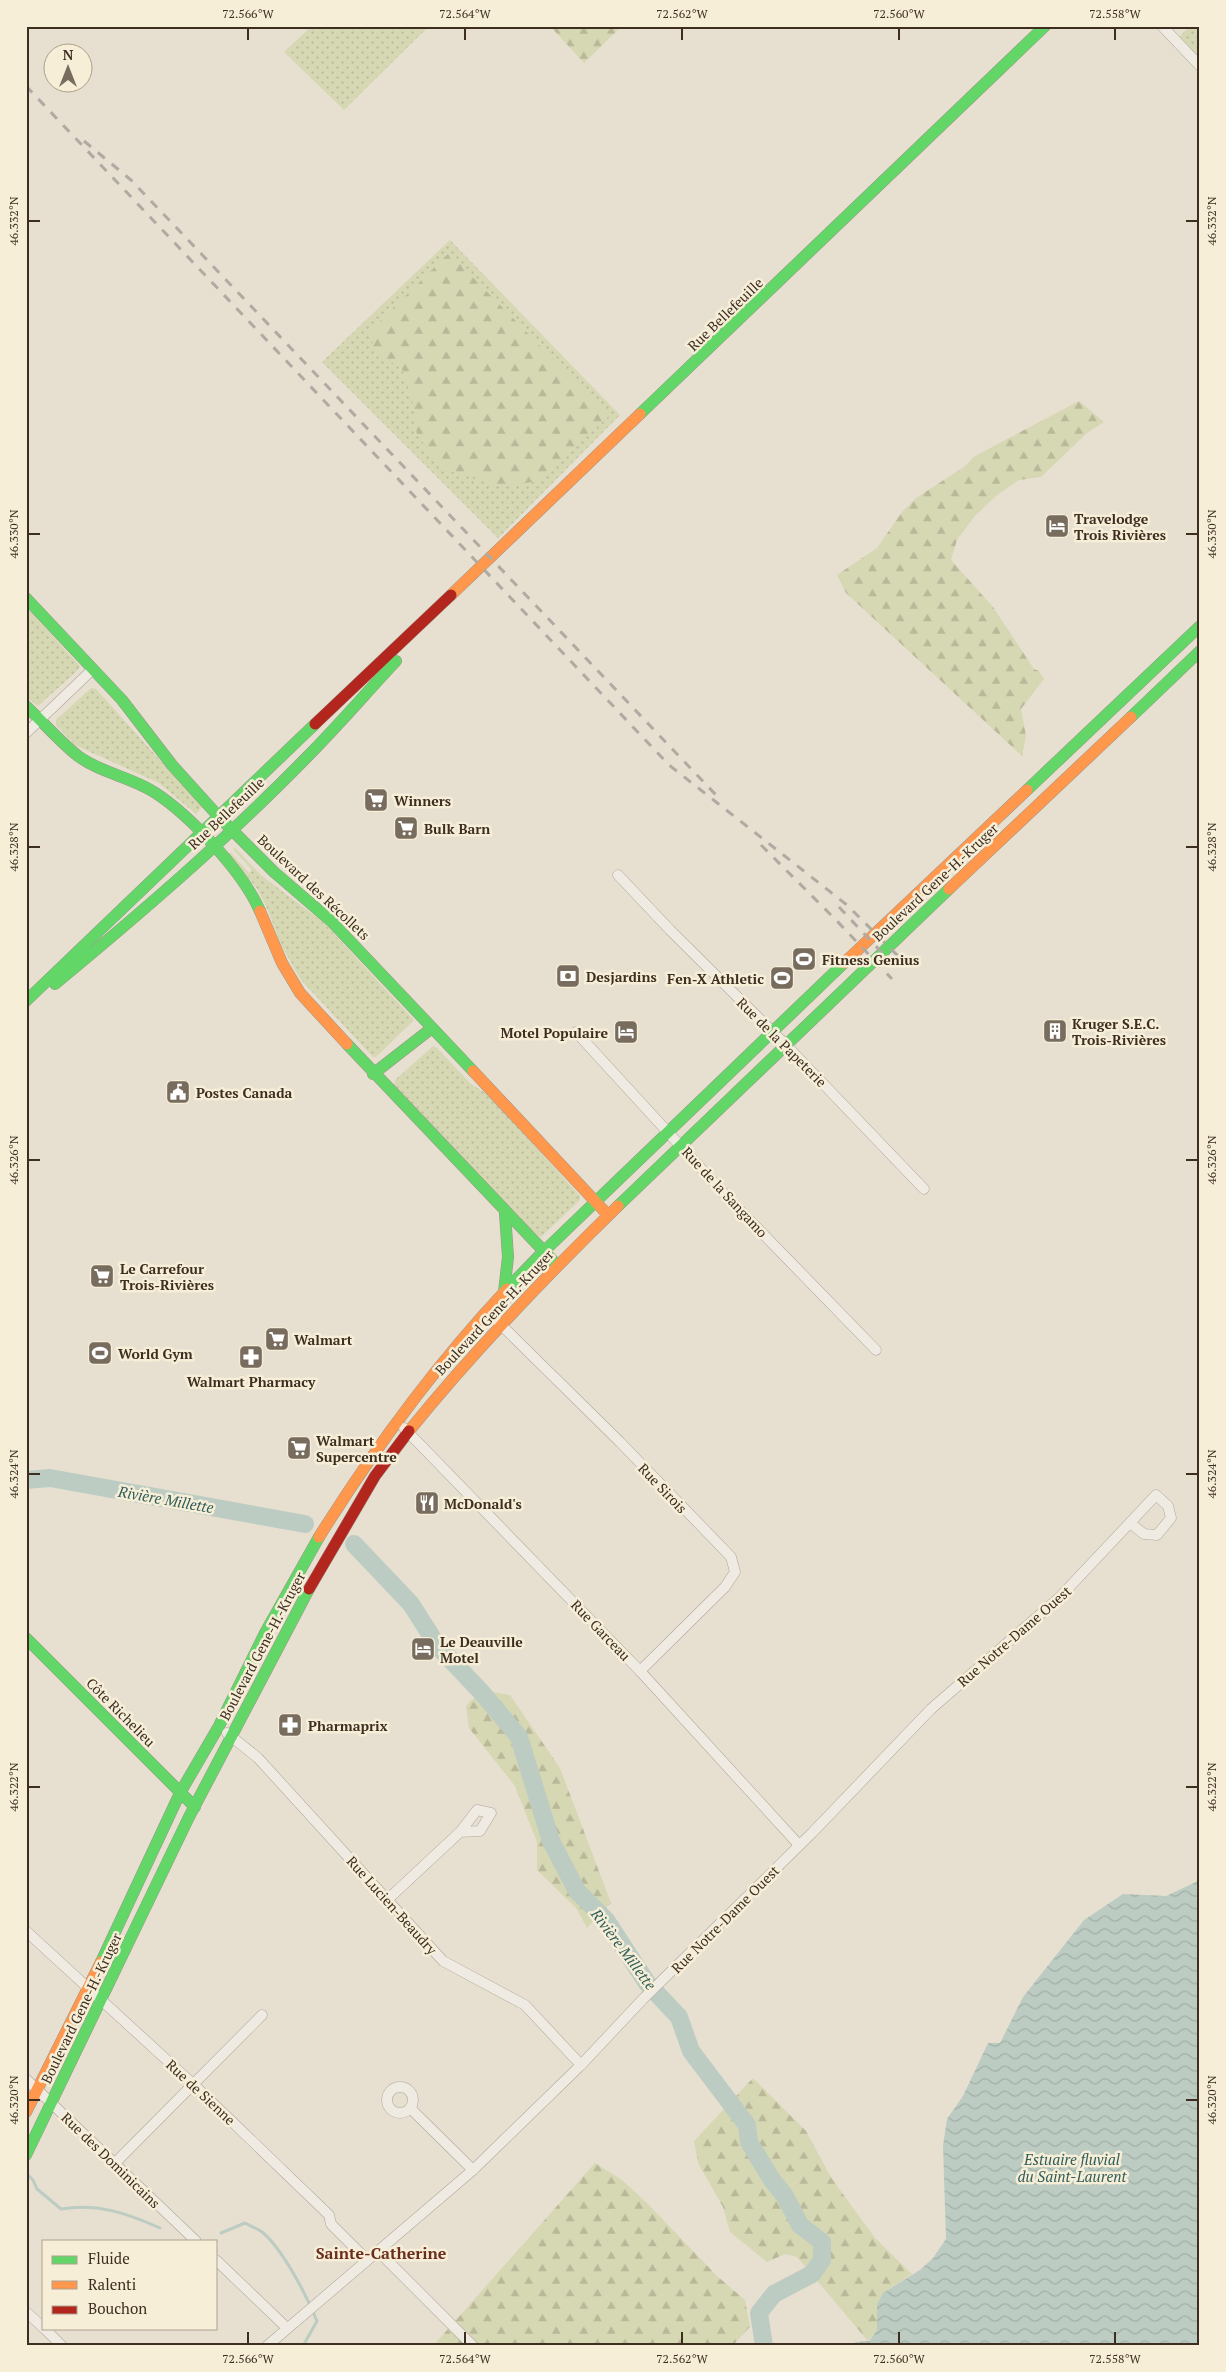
<svg xmlns="http://www.w3.org/2000/svg" width="1226" height="2372" viewBox="0 0 1226 2372" font-family="'PT Serif',serif">
<defs>
<pattern id="green-dots" width="8" height="8" patternUnits="userSpaceOnUse" patternTransform="scale(1.25)"><rect width="8" height="8" fill="#d6d7b3"/><path d="M2 2h.1M6 6h.1" fill="none" stroke="#b9b99a" stroke-width="1.8" stroke-linecap="round"/></pattern>
<pattern id="forest-firs" width="22" height="20" patternUnits="userSpaceOnUse" patternTransform="scale(1.25)"><rect width="22" height="20" fill="#d6d7b3"/><path d="M5 1l3.5 6h-7zM16 11l3.5 6h-7z" fill="#b9b99a"/></pattern>
<pattern id="water-waves" width="16" height="10" patternUnits="userSpaceOnUse" patternTransform="scale(1.25)"><rect width="16" height="10" fill="#bcccc2"/><path d="M0 5q4-4 8 0t8 0" fill="none" stroke="#a2b0a6"/></pattern>
</defs>
<rect width="100%" height="100%" fill="#e7e0d1"/>
<g fill="url(#green-dots)">
<polygon points="312,26 429,26 344,110 284,52"/>
<polygon points="1190,26 1200,26 1200,62 1177,39"/>
<polygon points="450,240 620,415 498,538 322,362"/>
<polygon points="26,607 80,666 78,670 38,706 26,697"/>
<polygon points="91,688 96,689 202,807 196,814 159,783 75,745 56,725 56,720"/>
<polygon points="235,848 262,876 323,922 414,1020 376,1057 373,1057 301,980 281,945 267,908 258,890 229,854 230,852 249,873 252,870 233,849"/>
<polygon points="433,1046 437,1048 471,1084 489,1095 580,1196 580,1200 541,1237 537,1235 394,1085 395,1080"/>
</g>
<g fill="url(#forest-firs)">
<polygon points="550,26 622,26 584,63"/>
<polygon points="449,253 609,416 538,481 501,487 443,469 417,435 412,398 401,366 374,355 371,330"/>
<polygon points="1079,401 1104,422 1087,433 1041,477 1019,480 997,495 974,517 957,540 951,560 993,607 1034,669 1039,671 1044,679 1021,709 1026,736 1022,756 846,593 837,575 877,548 902,512 916,498 964,467 975,456"/>
<polygon points="487,1691 510,1695 560,1768 611,1903 587,1928 576,1908 537,1870 537,1842 515,1786 469,1728 466,1707 471,1700"/>
<polygon points="753,2078 806,2131 832,2179 875,2238 912,2274 883,2293 877,2304 877,2330 868,2341 797,2257 785,2254 767,2262 730,2232 723,2207 698,2163 694,2141"/>
<polygon points="595,2163 622,2180 647,2203 717,2276 745,2300 750,2327 734,2344 726,2346 433,2346"/>
</g>
<polygon fill="url(#water-waves)" points="1200,1880 1200,2346 849,2346 856,2342 869,2341 877,2330 877,2304 883,2293 920,2270 933,2258 946,2239 943,2146 947,2119 963,2096 988,2043 1000,2043 1023,1997 1084,1920 1123,1894 1166,1896"/>
<g fill="none" stroke-linecap="round" stroke-linejoin="round">
<g stroke="#bcccc2" stroke-width="3">
<path d="M 27,2174 L 33,2180 L 37,2189 L 61,2209 C 98,2203 126,2213 160,2228"/>
<path d="M 221,2233 L 245,2223 C 250,2226 257,2228 262,2232 C 282,2248 307,2296 317,2321 L 303,2346"/>
</g>
<g stroke="#bcccc2" stroke-width="18">
<polyline points="26,1480 50,1478 305,1524"/>
<polyline points="354,1544 411,1604 437,1645 484,1695 519,1737 551,1841 577,1891 606,1920 647,1983 679,2017 691,2051 747,2125 749,2142 772,2180 785,2196 800,2225 822,2242 822,2260 812,2274 774,2294 759,2313 764,2346"/>
</g>
<defs>
<g id="street">
<polyline points="1162,26 1200,66"/>
<polyline points="26,733 93,669"/>
<polyline points="618,875 670,930 785,1044 924,1189"/>
<polyline points="576,1032 730,1200 876,1350"/>
<polyline points="487,1311 620,1442 731,1557 735,1572 725,1587 640,1671"/>
<polyline points="404,1428 640,1671 799,1845"/>
<polyline points="227,1733 258,1758 443,1961 525,2005 581,2065"/>
<polyline points="387,1900 460,1832 477,1810 491,1813 480,1831 460,1832"/>
<polyline points="26,1931 194,2085 329,2215 331,2224 367,2260"/>
<polyline points="26,2079 196,2241"/>
<circle cx="400" cy="2100" r="13"/>
<polyline points="410,2108 473,2170"/>
<polyline points="115,2163 262,2015"/>
<polyline points="378,2251 473,2346"/>
<polyline points="216,2260 287,2328"/>
<polyline points="26,2312 44,2328"/>
<polyline points="44,2328 62,2346"/>
<polyline points="267,2346 473,2170 581,2065 643,1999 812,1833 931,1709 1059,1598 1156,1495 1168,1506 1171,1518 1157,1535 1144,1534 1130,1523"/>
</g>
<g id="fast">
<polyline points="640,414 1045,26"/>
<polyline points="26,598 122,700 172,765 219,817 274,872 331,921 473,1071"/>
<path d="M 26,706 C 43,722 60,742 78,756 C 101,773 131,777 154,792 C 190,815 243,872 260,911"/>
<polyline points="1131,717 1200,651"/>
<polyline points="1027,790 1200,626"/>
<path d="M 55,984 C 142,912 227,839 306,758 C 337,727 366,693 396,661"/>
<polyline points="26,1001 315,724"/>
<polyline points="347,1044 557,1265"/>
<polyline points="373,1074 432,1028"/>
<polyline points="618,1206 949,889"/>
<polyline points="507,1289 538,1257 844,963"/>
<polyline points="504,1292 508,1257 505,1213"/>
<polyline points="26,1638 195,1807"/>
<polyline points="101,1962 180,1793 219,1726 265,1633 319,1537"/>
<polyline points="26,2155 189,1817 309,1589"/>
</g>
<g id="slow">
<polyline points="451,595 640,414"/>
<polyline points="949,889 1131,717"/>
<polyline points="260,911 282,963 300,993 347,1044"/>
<polyline points="844,963 1027,790"/>
<polyline points="473,1071 608,1215"/>
<path d="M 409,1431 C 474,1351 545,1277 618,1206"/>
<path d="M 319,1537 C 374,1449 436,1365 507,1289"/>
<polyline points="26,2112 101,1962"/>
</g>
<g id="jam">
<polyline points="315,724 451,595"/>
<polyline points="309,1589 375,1476 409,1431"/>
</g>
</defs>
<use href="#street" stroke="#ada599" stroke-width="11"/>
<use href="#fast" stroke="#9c958a" stroke-width="12"/>
<use href="#slow" stroke="#9c958a" stroke-width="12"/>
<use href="#jam" stroke="#9c958a" stroke-width="12"/>
<use href="#street" stroke="#efebe3" stroke-width="10"/>
<use href="#fast" stroke="#63d668" stroke-width="11"/>
<use href="#slow" stroke="#ff974d" stroke-width="11"/>
<use href="#jam" stroke="#b3261e" stroke-width="11"/>
<g stroke="#afaaa2" stroke-width="3" stroke-dasharray="9 9" stroke-linecap="butt">
<polyline points="26,86 669,765 847,905 907,965"/>
<polyline points="84,141 131,180 716,795"/>
<polyline points="761,845 836,920 892,979"/>
<polyline points="839,907 900,972"/>
</g>
</g>
<path fill="none" stroke="#3d2e20" stroke-width="2" d="M 248,28 L 248,40M 465,28 L 465,40M 682,28 L 682,40M 899,28 L 899,40M 1115,28 L 1115,40M 28,221 L 40,221M 1186,221 L 1198,221M 28,534 L 40,534M 1186,534 L 1198,534M 28,847 L 40,847M 1186,847 L 1198,847M 28,1160 L 40,1160M 1186,1160 L 1198,1160M 28,1474 L 40,1474M 1186,1474 L 1198,1474M 28,1787 L 40,1787M 1186,1787 L 1198,1787M 28,2100 L 40,2100M 1186,2100 L 1198,2100M 248,2332 L 248,2344M 465,2332 L 465,2344M 682,2332 L 682,2344M 899,2332 L 899,2344M 1115,2332 L 1115,2344"/>
<defs>
<symbol id="hotel-square" viewBox="-11 -11 22 22"><rect x="-9" y="-9" width="18" height="18" rx="4" fill="#786c5e" stroke="#f7eed8"/><path d="M-6-4.5h1.5V1H6V5H4.5V3h-9V5H-6ZM-4 0a1.8 1.8 0 1 1 3.6 0ZM.5 0V-2.5h3Q6-2.5 6 0Z" fill="#fff"/></symbol>
<symbol id="supermarket-square" viewBox="-11 -11 22 22"><rect x="-9" y="-9" width="18" height="18" rx="4" fill="#786c5e" stroke="#f7eed8"/><path d="M-6-5.5h2.5l.6 2H6L4.5 2H-2.5L-4.4-4H-6ZM-1.5 3.2a1.3 1.3 0 1 0 .1 0ZM3 3.2a1.3 1.3 0 1 0 .1 0Z" fill="#fff"/></symbol>
<symbol id="stadium-square" viewBox="-11 -11 22 22"><rect x="-9" y="-9" width="18" height="18" rx="4" fill="#786c5e" stroke="#f7eed8"/><path d="M0-5a6.5 5 0 1 0 0 10a6.5 5 0 1 0 0-10ZM-3.5-1.8h7v3.6h-7Z" fill="#fff"/></symbol>
<symbol id="bank-square" viewBox="-11 -11 22 22"><rect x="-9" y="-9" width="18" height="18" rx="4" fill="#786c5e" stroke="#f7eed8"/><path d="M-6-4H6V4H-6ZM0-2.3a2.3 2.3 0 1 0 0 4.6a2.3 2.3 0 1 0 0-4.6Z" fill="#fff"/></symbol>
<symbol id="building-square" viewBox="-11 -11 22 22"><rect x="-9" y="-9" width="18" height="18" rx="4" fill="#786c5e" stroke="#f7eed8"/><path d="M-4-6H4V6H1V3H-1V6H-4ZM-2.5-4.3h1.7v1.8h-1.7ZM.8-4.3h1.7v1.8H.8ZM-2.5-1h1.7V.8h-1.7ZM.8-1h1.7V.8H.8Z" fill="#fff"/></symbol>
<symbol id="civic-square" viewBox="-11 -11 22 22"><rect x="-9" y="-9" width="18" height="18" rx="4" fill="#786c5e" stroke="#f7eed8"/><path d="M-.6-6.5H3V-4.5H.6V-3L4-1V1h2V6H-6V1h2V-1L-.6-3ZM-1.2 2.5V6h2.4V2.5Z" fill="#fff"/></symbol>
<symbol id="pharmacy-square" viewBox="-11 -11 22 22"><rect x="-9" y="-9" width="18" height="18" rx="4" fill="#786c5e" stroke="#f7eed8"/><path d="M-2-6h4v4h4v4h-4v4h-4v-4h-4v-4h4Z" fill="#fff"/></symbol>
<symbol id="restaurant-square" viewBox="-11 -11 22 22"><rect x="-9" y="-9" width="18" height="18" rx="4" fill="#786c5e" stroke="#f7eed8"/><path d="M-5-6h1v4h1v-4h1v4h1v-4h1v5L-1.5 .5V6h-2V.5L-5-1ZM5-6V6H3V1.5H1.5Q1.5-4 5-6Z" fill="#fff"/></symbol>
</defs>
<g fill-rule="evenodd">
<use href="#hotel-square" x="1043" y="512" width="28" height="28"/>
<use href="#supermarket-square" x="362" y="786" width="28" height="28"/>
<use href="#supermarket-square" x="392" y="814" width="28" height="28"/>
<use href="#stadium-square" x="790" y="945" width="28" height="28"/>
<use href="#bank-square" x="554" y="962" width="28" height="28"/>
<use href="#stadium-square" x="768" y="964" width="28" height="28"/>
<use href="#building-square" x="1041" y="1017" width="28" height="28"/>
<use href="#hotel-square" x="612" y="1018" width="28" height="28"/>
<use href="#civic-square" x="164" y="1078" width="28" height="28"/>
<use href="#supermarket-square" x="88" y="1262" width="28" height="28"/>
<use href="#supermarket-square" x="263" y="1325" width="28" height="28"/>
<use href="#stadium-square" x="86" y="1339" width="28" height="28"/>
<use href="#pharmacy-square" x="237" y="1343" width="28" height="28"/>
<use href="#supermarket-square" x="285" y="1434" width="28" height="28"/>
<use href="#restaurant-square" x="413" y="1489" width="28" height="28"/>
<use href="#hotel-square" x="409" y="1635" width="28" height="28"/>
<use href="#pharmacy-square" x="276" y="1711" width="28" height="28"/>
</g>
<g text-anchor="middle" dominant-baseline="central" stroke-width="5" stroke-linejoin="round" paint-order="stroke">
<g font-size="14" fill="#3d2e20" stroke="#f7eed8">
<text transform="translate(725 314) rotate(-44)">Rue Bellefeuille</text>
<text transform="translate(226 813) rotate(-43)">Rue Bellefeuille</text>
<text transform="translate(935 882) rotate(-43)">Boulevard Gene-H.-Kruger</text>
<text transform="translate(314 887) rotate(43)">Boulevard des Récollets</text>
<text transform="translate(782 1042) rotate(45)">Rue de la Papeterie</text>
<text transform="translate(725 1192) rotate(47)">Rue de la Sangamo</text>
<text transform="translate(494 1312) rotate(-47)">Boulevard Gene-H.-Kruger</text>
<text transform="translate(663 1488) rotate(46)">Rue Sirois</text>
<text transform="translate(601 1630) rotate(46)">Rue Garceau</text>
<text transform="translate(1014 1636) rotate(-41)">Rue Notre-Dame Ouest</text>
<text transform="translate(262 1646) rotate(-62)">Boulevard Gene-H.-Kruger</text>
<text transform="translate(121 1712) rotate(45)">Côte Richelieu</text>
<text transform="translate(392 1905) rotate(48)">Rue Lucien-Beaudry</text>
<text transform="translate(725 1919) rotate(-45)">Rue Notre-Dame Ouest</text>
<text transform="translate(81 2008) rotate(-64)">Boulevard Gene-H.-Kruger</text>
<text transform="translate(201 2092) rotate(43)">Rue de Sienne</text>
<text transform="translate(111 2160) rotate(44)">Rue des Dominicains</text>
</g>
<g font-size="14" font-weight="bold" fill="#3d2e20" stroke="#f7eed8" text-anchor="start">
<text x="1074" y="518">Travelodge<tspan x="1074" dy="16">Trois Rivières</tspan></text>
<text x="394" y="800">Winners</text>
<text x="424" y="828">Bulk Barn</text>
<text x="822" y="959">Fitness Genius</text>
<text x="586" y="976">Desjardins</text>
<text x="764" y="978" text-anchor="end">Fen-X Athletic</text>
<text x="1072" y="1023">Kruger S.E.C.<tspan x="1072" dy="16">Trois-Rivières</tspan></text>
<text x="608" y="1032" text-anchor="end">Motel Populaire</text>
<text x="196" y="1092">Postes Canada</text>
<text x="120" y="1268">Le Carrefour<tspan x="120" dy="16">Trois-Rivières</tspan></text>
<text x="294" y="1339">Walmart</text>
<text x="118" y="1353">World Gym</text>
<text x="251" y="1381" text-anchor="middle">Walmart Pharmacy</text>
<text x="316" y="1440">Walmart<tspan x="316" dy="16">Supercentre</tspan></text>
<text x="444" y="1503">McDonald's</text>
<text x="440" y="1641">Le Deauville<tspan x="440" dy="16">Motel</tspan></text>
<text x="308" y="1725">Pharmaprix</text>
</g>
<g font-size="15" font-style="italic" fill="#2f5d5a" stroke="#f7eed8">
<text transform="translate(166 1499) rotate(10)">Rivière Millette</text>
<text transform="translate(624 1949) rotate(53)">Rivière Millette</text>
<text x="1072" y="2159">Estuaire fluvial<tspan x="1072" dy="17">du Saint-Laurent</tspan></text>
</g>
<g font-size="16" font-weight="bold" fill="#6b2e1e" stroke="#f7eed8">
<text x="381" y="2253">Sainte-Catherine</text>
</g>
</g>
<rect width="1226" height="2372" fill="none" stroke="#f7eed8" stroke-width="55"/>
<rect x="42" y="2240" width="175" height="90" fill="#f7eed8" stroke="#ada18e"/>
<rect x="52" y="2256" width="25" height="8" fill="#63d668" stroke="#ada18e"/>
<text x="88" y="2264" font-size="15" fill="#3d2e20">Fluide</text>
<rect x="52" y="2281" width="25" height="8" fill="#ff974d" stroke="#ada18e"/>
<text x="88" y="2290" font-size="15" fill="#3d2e20">Ralenti</text>
<rect x="52" y="2306" width="25" height="8" fill="#b3261e" stroke="#ada18e"/>
<text x="88" y="2314" font-size="15" fill="#3d2e20">Bouchon</text>
<g transform="translate(68 68)"><circle r="24" fill="#f7eed8" stroke="#ada18e"/>
<path d="M0-4L9 19L0 12L-9 19Z" fill="#786c5e"/>
<text y="-8" font-size="14" font-weight="bold" text-anchor="middle" fill="#3d2e20">N</text>
</g>
<rect x="28" y="28" width="1170" height="2316" fill="none" stroke="#3d2e20" stroke-width="2"/>
<g font-size="12" text-anchor="middle" fill="#3d2e20">
<text x="248" y="18">72.566°W</text>
<text x="465" y="18">72.564°W</text>
<text x="682" y="18">72.562°W</text>
<text x="899" y="18">72.560°W</text>
<text x="1115" y="18">72.558°W</text>
<text transform="translate(14 221) rotate(-90)" y="4">46.332°N</text>
<text transform="translate(1212 221) rotate(-90)" y="4">46.332°N</text>
<text transform="translate(14 534) rotate(-90)" y="4">46.330°N</text>
<text transform="translate(1212 534) rotate(-90)" y="4">46.330°N</text>
<text transform="translate(14 847) rotate(-90)" y="4">46.328°N</text>
<text transform="translate(1212 847) rotate(-90)" y="4">46.328°N</text>
<text transform="translate(14 1160) rotate(-90)" y="4">46.326°N</text>
<text transform="translate(1212 1160) rotate(-90)" y="4">46.326°N</text>
<text transform="translate(14 1474) rotate(-90)" y="4">46.324°N</text>
<text transform="translate(1212 1474) rotate(-90)" y="4">46.324°N</text>
<text transform="translate(14 1787) rotate(-90)" y="4">46.322°N</text>
<text transform="translate(1212 1787) rotate(-90)" y="4">46.322°N</text>
<text transform="translate(14 2100) rotate(-90)" y="4">46.320°N</text>
<text transform="translate(1212 2100) rotate(-90)" y="4">46.320°N</text>
<text x="248" y="2363">72.566°W</text>
<text x="465" y="2363">72.564°W</text>
<text x="682" y="2363">72.562°W</text>
<text x="899" y="2363">72.560°W</text>
<text x="1115" y="2363">72.558°W</text>
</g>
</svg>
